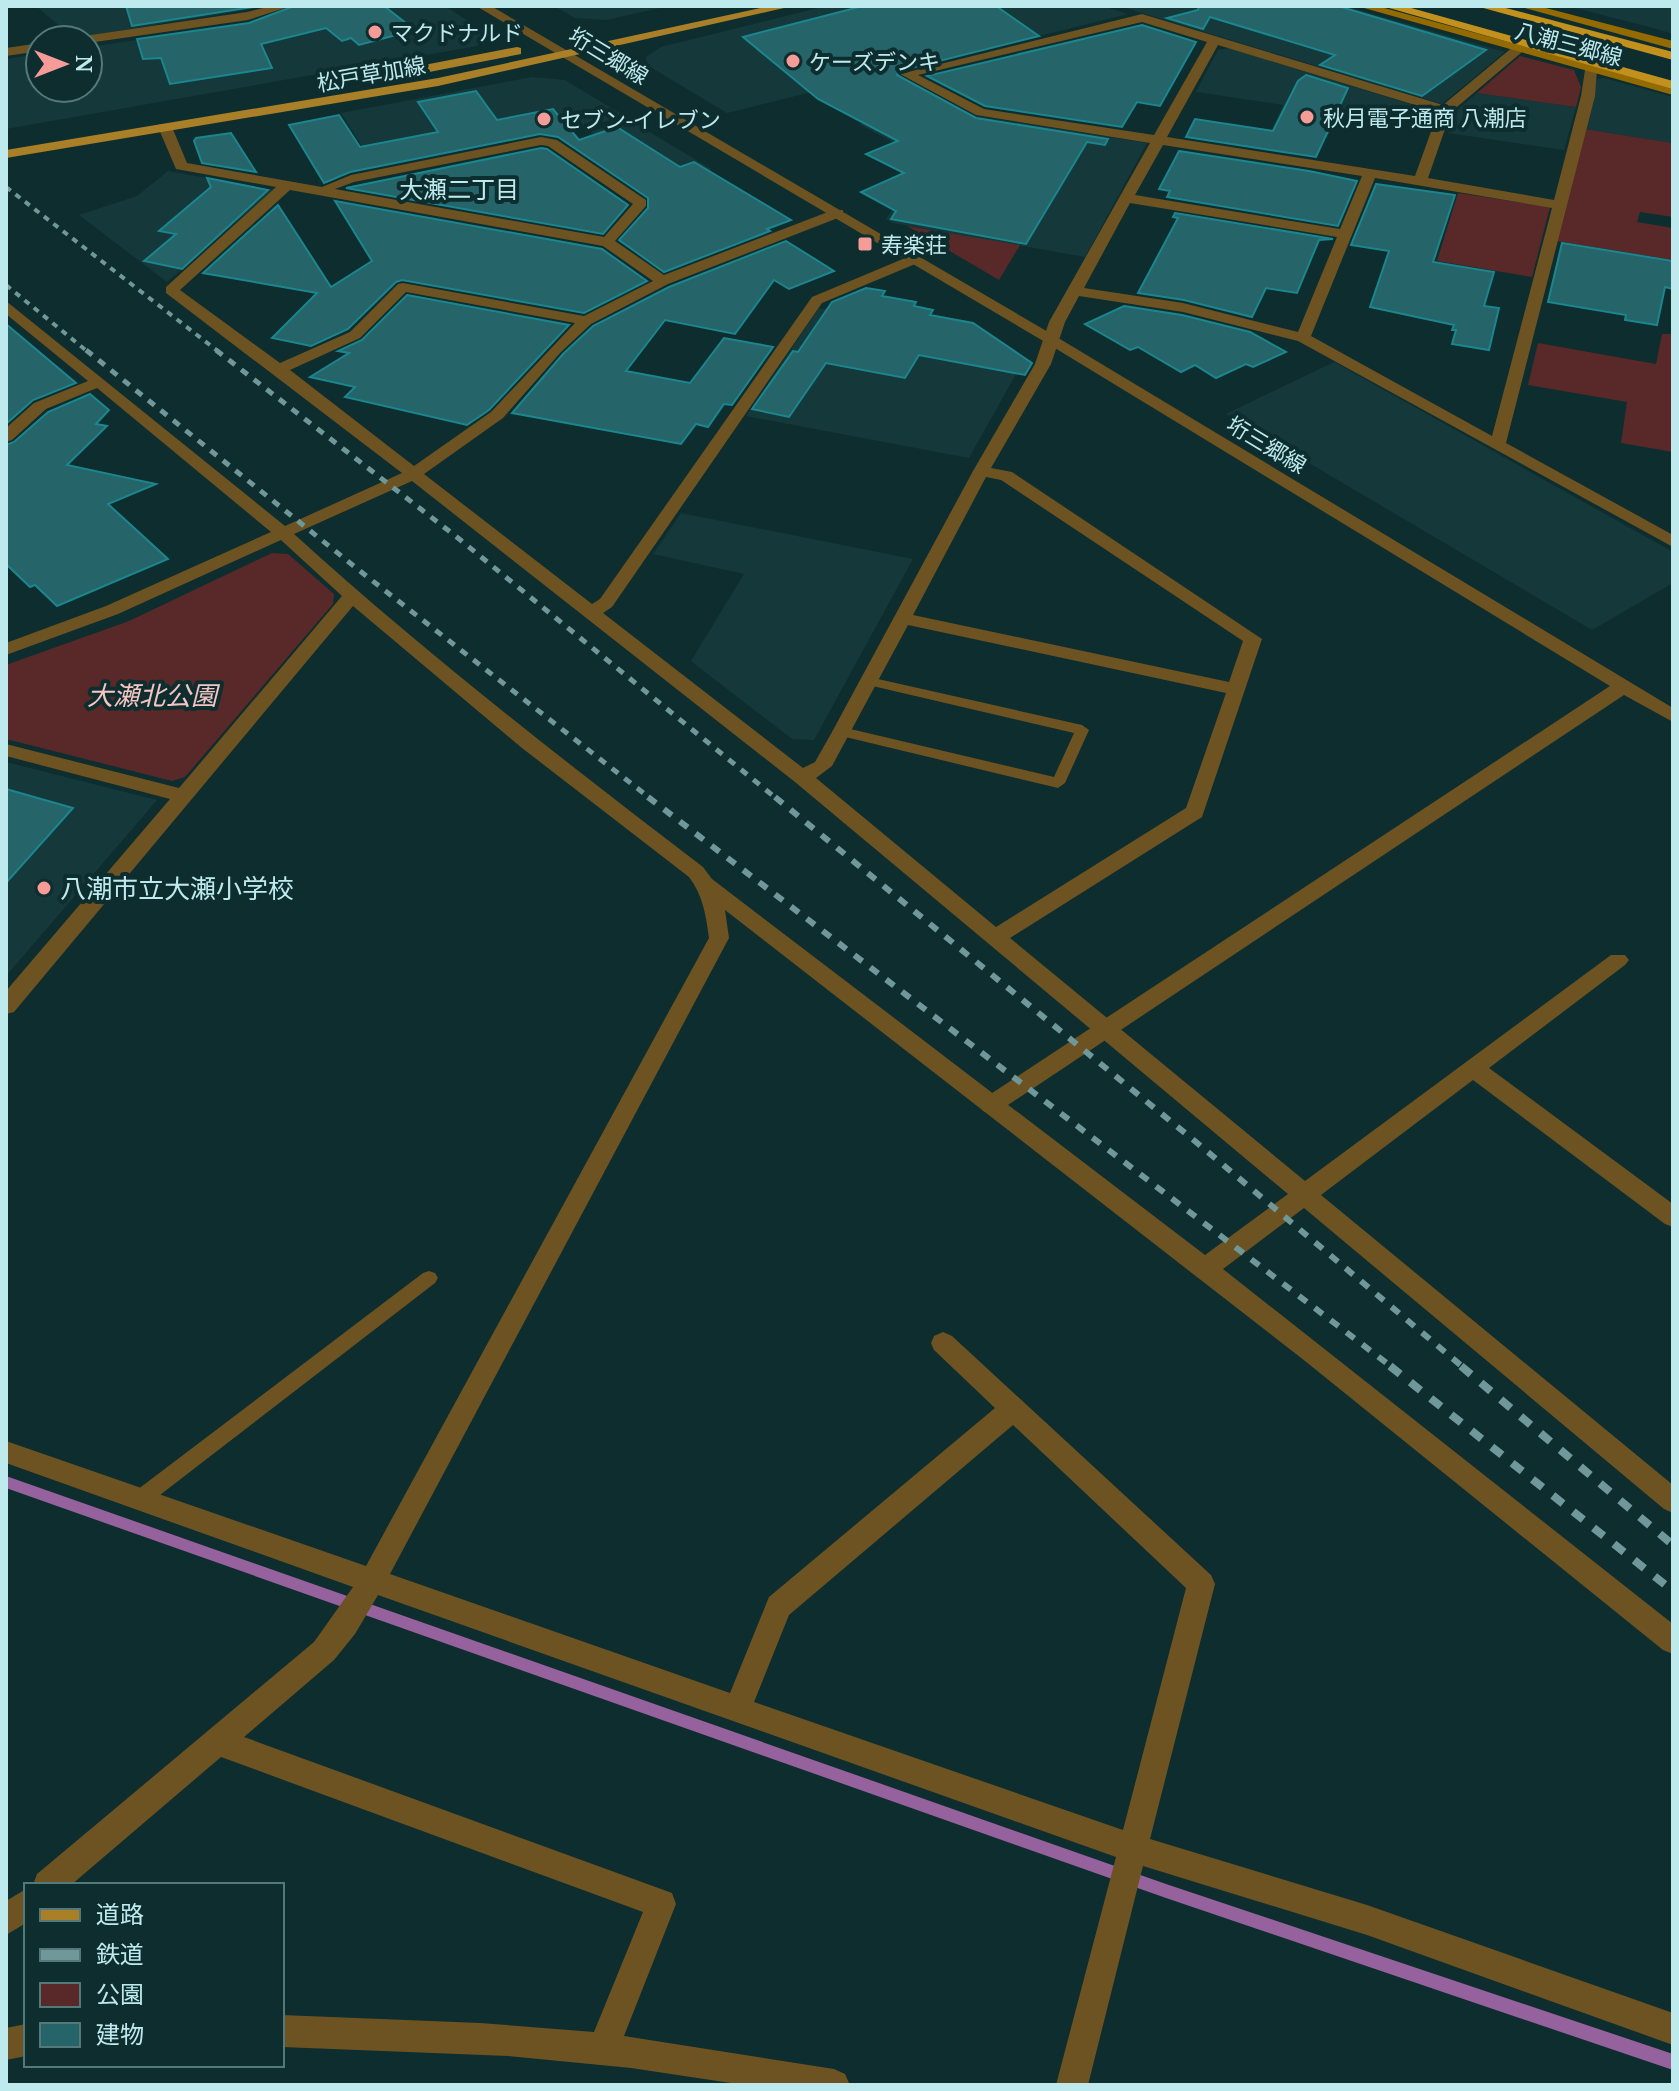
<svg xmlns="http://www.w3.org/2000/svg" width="1679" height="2091" viewBox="0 0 1679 2091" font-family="'Noto Serif','Noto Sans JP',serif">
<rect width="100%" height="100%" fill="#0e2d2f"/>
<g fill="#15393b">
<polygon points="36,6 270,6 74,38"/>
<polygon points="317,6 445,6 487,33 477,46 6,129 6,59 40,54 40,88 88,88 88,47 255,23"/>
<polygon points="554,6 669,6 606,20 575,18"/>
<polygon points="826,6 1102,6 1128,14 727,113 647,65 646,57 661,47"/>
<polygon points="1119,6 1345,6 1505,52 1442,104"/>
<polygon points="1567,6 1673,6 1673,34 1657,29"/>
<polygon points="1229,48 1436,112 1432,124 1340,110 1327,138 1272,129 1283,105 1196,92 1218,50"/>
<polygon points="532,77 565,80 626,117 376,168 341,113"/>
<polygon points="1604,78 1673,97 1673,143 1584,129 1597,79"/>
<polygon points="1477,93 1576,107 1564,150 1448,133 1455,112"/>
<polygon points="935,95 976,116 1147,143 1085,257 893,223 886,219 926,160 859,124"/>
<polygon points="633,122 711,169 690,194 589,131"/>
<polygon points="168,171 273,190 167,282 79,215 137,196"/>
<polygon points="819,308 867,317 1022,363 969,458 746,416"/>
<polygon points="1334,362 1673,552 1673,583 1592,630 1226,414"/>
<polygon points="681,513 913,559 814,740 792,739 691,661 744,574 653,554"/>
<polygon points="6,762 157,800 6,976"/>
</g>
<g fill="#582928">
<polygon points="1520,56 1574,70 1581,87 1576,107 1477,93"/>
<polygon points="1584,129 1673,143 1673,217 1640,212 1637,222 1673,228 1673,260 1556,241"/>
<polygon points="1458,193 1550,207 1532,277 1437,261"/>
<polygon points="907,226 1020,245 999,280"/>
<polygon points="1662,334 1673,334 1673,452 1621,443 1627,402 1528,385 1538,343 1656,364"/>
<polygon points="272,553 288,554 334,594 333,604 185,777 172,781 6,739 6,665 129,621"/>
</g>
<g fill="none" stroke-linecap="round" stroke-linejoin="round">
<polygon fill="#96629e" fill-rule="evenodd" points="6,1476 1166,1884 1673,2054 1673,2070 1166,1898 6,1488"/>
</g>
<g fill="#256469" stroke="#1b868e" stroke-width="2">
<polygon points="126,6 259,6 132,26"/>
<polygon points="294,6 384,6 415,30 359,45 351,38 342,41 326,28 261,44 272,68 170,84 161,58 143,59 137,39 249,23"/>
<polygon points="863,6 996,6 1039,36 899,71 897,75 976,118 1108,139 1105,145 1087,142 1026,244 891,219 896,211 861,192 904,173 866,154 898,141 818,99 743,37"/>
<polygon points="1199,6 1338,6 1486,50 1422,96 1320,65 1335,55 1210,17 1203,29 1167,18 1198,10"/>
<polygon points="1142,25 1196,42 1160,106 1137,102 1122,127 985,106 927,76"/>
<polygon points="1306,75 1348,88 1316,157 1186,137 1195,119 1273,131 1298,81"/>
<polygon points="476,91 497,120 553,109 579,140 617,127 680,167 694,162 791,220 767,229 770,231 664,272 619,240 648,208 648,198 558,137 540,134 350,172 324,183 289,125 339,115 360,147 438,132 418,102"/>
<polygon points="231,133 256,172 202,163 194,141 196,138"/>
<polygon points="541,148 547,149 628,205 603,234 346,188"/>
<polygon points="1179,151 1309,171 1357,181 1338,226 1167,197 1170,191 1159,189"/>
<polygon points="207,178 268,190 182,269 144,261 176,234 159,231 211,187"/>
<polygon points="1376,184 1455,195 1433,262 1494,272 1484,306 1499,308 1489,350 1452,344 1456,330 1452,330 1454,325 1370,307 1389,251 1351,245"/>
<polygon points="335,201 602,249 647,281 584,313 402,280 396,282 348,329 311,346 272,338 317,293 203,273 278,205 331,287 372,261"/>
<polygon points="1175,213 1333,239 1319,240 1297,293 1266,288 1252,317 1184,300 1138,293 1178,218 1173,217"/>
<polygon points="786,241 834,271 789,289 774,280 735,334 665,320 626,371 690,383 724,338 773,347 732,405 724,404 708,427 696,424 681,444 512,413 563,354 593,326 669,287"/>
<polygon points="1562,243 1673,261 1673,289 1665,287 1657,325 1625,320 1626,315 1548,302"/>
<polygon points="866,288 885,291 882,296 916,302 914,306 933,310 930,315 973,323 1032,363 1025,375 919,355 905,378 826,363 789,417 752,409 793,351 798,352 832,302"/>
<polygon points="407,295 569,325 489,410 467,425 345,397 355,387 310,377 349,353 338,351 362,340"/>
<polygon points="1124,306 1182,315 1250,332 1286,352 1253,367 1246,364 1216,378 1195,365 1181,372 1138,347 1130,350 1085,324"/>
<polygon points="6,324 76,383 33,400 6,424"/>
<polygon points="90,394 109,410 96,424 107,426 67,465 156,484 108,504 168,559 57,606 35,585 30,587 6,564 6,445 14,442 48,412"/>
<polygon points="6,789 73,808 6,883"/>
</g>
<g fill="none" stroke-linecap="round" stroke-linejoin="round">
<g fill="#6c5321" fill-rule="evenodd">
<polygon points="869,677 1082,725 1089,730 1065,783 1058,788 837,735 835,732 837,729 842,727 1054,777 1074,733 864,684 864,678"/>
<polygon points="429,1271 435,1273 438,1278 435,1283 147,1505 140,1508 133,1505 130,1499 133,1493 423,1273"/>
</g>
<g fill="#6c5321" fill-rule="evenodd">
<polygon points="271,6 291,6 248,20 88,43 88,40 78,40 84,36 247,12"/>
<path d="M 1142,14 L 1443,105 L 1514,46 L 1522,46 L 1522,52 L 1451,112 L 1428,178 L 1554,200 L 1581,96 L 1585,70 L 1591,66 L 1597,70 L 1595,96 L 1506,443 L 1673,535 L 1673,547 L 1298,341 L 1183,312 L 1079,296 L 1065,322 L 1051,364 L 991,468 L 1012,472 L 1262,639 L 1202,817 L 1010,938 L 1305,1181 L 1611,955 L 1625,955 L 1629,960 L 1625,965 L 1489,1068 L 1673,1204 L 1673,1227 L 1665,1224 L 1473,1080 L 1321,1195 L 1673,1485 L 1673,1513 L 1664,1509 L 1304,1208 L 1223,1269 L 1673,1624 L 1673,1654 L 1663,1650 L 1305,1361 L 725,910 L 729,938 L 390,1574 L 730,1693 L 769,1597 L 995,1408 L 934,1350 L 931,1343 L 934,1336 L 943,1332 L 952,1336 L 1211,1575 L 1215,1584 L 1150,1839 L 1367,1905 L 1673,2013 L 1673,2045 L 1367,1935 L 1143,1866 L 1088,2085 L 1056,2085 L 1116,1857 L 378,1595 L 355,1634 L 334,1660 L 244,1737 L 672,1893 L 676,1904 L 624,2036 L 834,2069 L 845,2074 L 850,2085 L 744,2085 L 631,2068 L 508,2056 L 282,2047 L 282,2015 L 480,2023 L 594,2032 L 643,1912 L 221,1757 L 71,1885 L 33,1885 L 37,1874 L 314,1642 L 353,1587 L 6,1463 L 6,1441 L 366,1566 L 709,938 C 706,916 703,895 689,877 L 522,748 L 353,606 L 14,1012 L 6,1014 L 6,991 L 170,799 L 6,756 L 6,744 L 179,788 L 342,596 L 281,540 L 118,614 L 6,655 L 6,643 L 106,606 L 271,532 L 97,388 L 46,409 L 12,440 L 6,442 L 6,428 L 34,403 L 88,381 L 6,314 L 6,301 L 285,526 L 402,473 L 166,293 L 166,287 L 276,187 L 176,169 L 158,127 L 160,124 L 172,127 L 187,163 L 322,187 L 351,175 L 541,137 L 557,140 L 646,200 L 646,206 L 615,241 L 664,275 L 833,210 L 843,210 L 843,216 L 668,284 L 591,324 L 561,352 L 503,418 L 424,474 L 592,604 L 600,599 L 812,297 L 910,256 L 920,256 L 920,262 L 822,303 L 612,607 L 603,613 L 803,768 L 815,762 L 832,732 L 973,471 L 1035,364 L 1049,322 L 1150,143 L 976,115 L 900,74 ZM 1142,22 L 1207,42 L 1154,135 L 984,109 L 918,75 ZM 1218,45 L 1438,112 L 1415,176 L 1167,137 ZM 541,145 L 548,146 L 633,204 L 604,237 L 335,189 L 354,182 ZM 1163,145 L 1362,176 L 1340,229 L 1135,195 ZM 1375,178 L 1552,208 L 1492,436 L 1311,336 ZM 290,190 L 603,246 L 653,281 L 584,316 L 403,283 L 398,284 L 350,332 L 280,363 L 180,290 ZM 1130,203 L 1337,237 L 1298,332 L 1183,303 L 1084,288 ZM 406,292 L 575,323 L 491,412 L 414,466 L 290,370 L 360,338 ZM 986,477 L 1001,480 L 1243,641 L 1229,682 L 913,615 ZM 412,481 L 795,782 L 1288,1194 L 1205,1255 L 712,879 L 703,867 C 563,760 425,653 294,534 ZM 908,625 L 1226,693 L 1186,808 L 996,927 L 816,778 L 832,766 ZM 1013,1425 L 1186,1588 L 1123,1830 L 754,1702 L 789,1615 Z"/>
<polygon points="40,43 40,51 6,56 6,48"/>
<polygon points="26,1889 26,1923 6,1935 6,1901"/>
<polygon points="26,2024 26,2056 6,2060 6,2028"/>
</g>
<polygon fill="#6c5321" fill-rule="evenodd" points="476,6 491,6 1055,336 1673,708 1673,722 1624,695 999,1111 991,1114 983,1111 980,1105 983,1099 1610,686 1045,342"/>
<g fill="#936b02" fill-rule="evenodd">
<polygon points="1357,6 1377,6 1673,87 1673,95"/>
<polygon points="1518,6 1538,6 1673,41 1673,49"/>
</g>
<g fill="#a98027" fill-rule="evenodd">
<polygon points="770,6 793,6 438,86 6,158 6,150 438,78"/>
<polygon points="517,47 521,48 521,54 378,82 372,78 378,74"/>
</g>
<g fill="#c2901d" fill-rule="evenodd">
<polygon points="1382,6 1404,6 1673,81 1673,89"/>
<polygon points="1476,6 1498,6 1673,52 1673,60"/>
</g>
<g stroke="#709799" stroke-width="4" stroke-dasharray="6 6" stroke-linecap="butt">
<polyline points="6,187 219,352"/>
<polyline points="6,285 88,352"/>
</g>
<g stroke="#709799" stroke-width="5" stroke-dasharray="8 8" stroke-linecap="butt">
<polyline points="86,350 360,571 651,799"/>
<polyline points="216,350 458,538 777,799"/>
</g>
<g stroke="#709799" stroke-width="6" stroke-dasharray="10 10" stroke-linecap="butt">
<polyline points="648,797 1393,1368"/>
<polyline points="775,797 1196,1142 1464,1368"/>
</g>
<g stroke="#709799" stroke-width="8" stroke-dasharray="13 13" stroke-linecap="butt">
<polyline points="1390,1366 1673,1591"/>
<polyline points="1461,1366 1673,1545"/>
</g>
</g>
<g fill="#f59b98" stroke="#0e2d2f" stroke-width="3">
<circle cx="375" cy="32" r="8"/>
<circle cx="793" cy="61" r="8"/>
<circle cx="1307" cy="117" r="8"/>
<circle cx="544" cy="119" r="8"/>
<rect x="857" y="236" width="16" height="16" rx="4"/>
<circle cx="44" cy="888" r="8"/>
</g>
<g text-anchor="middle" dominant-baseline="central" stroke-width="8" stroke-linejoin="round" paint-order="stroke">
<g font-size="22" fill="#beeaed" stroke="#0e2d2f" text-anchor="start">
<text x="391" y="32">マクドナルド</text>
<text x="809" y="61">ケーズデンキ</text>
<text x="1323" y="117">秋月電子通商 八潮店</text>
<text x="560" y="119">セブン-イレブン</text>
<text x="881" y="244">寿楽荘</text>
</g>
<g font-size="22" fill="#beeaed" stroke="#0e2d2f">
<text transform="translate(1569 43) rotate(15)">八潮三郷線</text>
<text transform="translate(609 55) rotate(31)">垳三郷線</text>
<text transform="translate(371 73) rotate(-10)">松戸草加線</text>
<text transform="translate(1267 444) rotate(31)">垳三郷線</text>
</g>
<g font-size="24" fill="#beeaed" stroke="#0e2d2f">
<text x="459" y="188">大瀬二丁目</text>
</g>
<g font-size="26" font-style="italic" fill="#f4c5c2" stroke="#0e2d2f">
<text x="152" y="695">大瀬北公園</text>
</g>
<g font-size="26" fill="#beeaed" stroke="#0e2d2f" text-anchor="start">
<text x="60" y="888">八潮市立大瀬小学校</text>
</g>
</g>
<rect width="1679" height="2091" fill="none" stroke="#beeaed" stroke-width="16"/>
<rect x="24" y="1883" width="260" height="184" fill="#0e2d2f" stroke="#54797b" stroke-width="2"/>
<rect x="40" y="1909" width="40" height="12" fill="#a98027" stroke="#54797b" stroke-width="2"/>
<text x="96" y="1923" font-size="24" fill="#beeaed">道路</text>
<rect x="40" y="1949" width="40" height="12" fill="#709799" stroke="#54797b" stroke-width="2"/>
<text x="96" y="1963" font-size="24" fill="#beeaed">鉄道</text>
<rect x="40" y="1983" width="40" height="24" fill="#582928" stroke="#54797b" stroke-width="2"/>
<text x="96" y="2003" font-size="24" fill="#beeaed">公園</text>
<rect x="40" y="2023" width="40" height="24" fill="#256469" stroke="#54797b" stroke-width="2"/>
<text x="96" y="2043" font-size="24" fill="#beeaed">建物</text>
<g transform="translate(64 64) rotate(90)"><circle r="38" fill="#0e2d2f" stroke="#54797b" stroke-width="2"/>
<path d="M0-6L14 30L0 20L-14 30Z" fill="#f59b98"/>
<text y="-12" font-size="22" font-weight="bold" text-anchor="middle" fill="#beeaed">N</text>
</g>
</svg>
